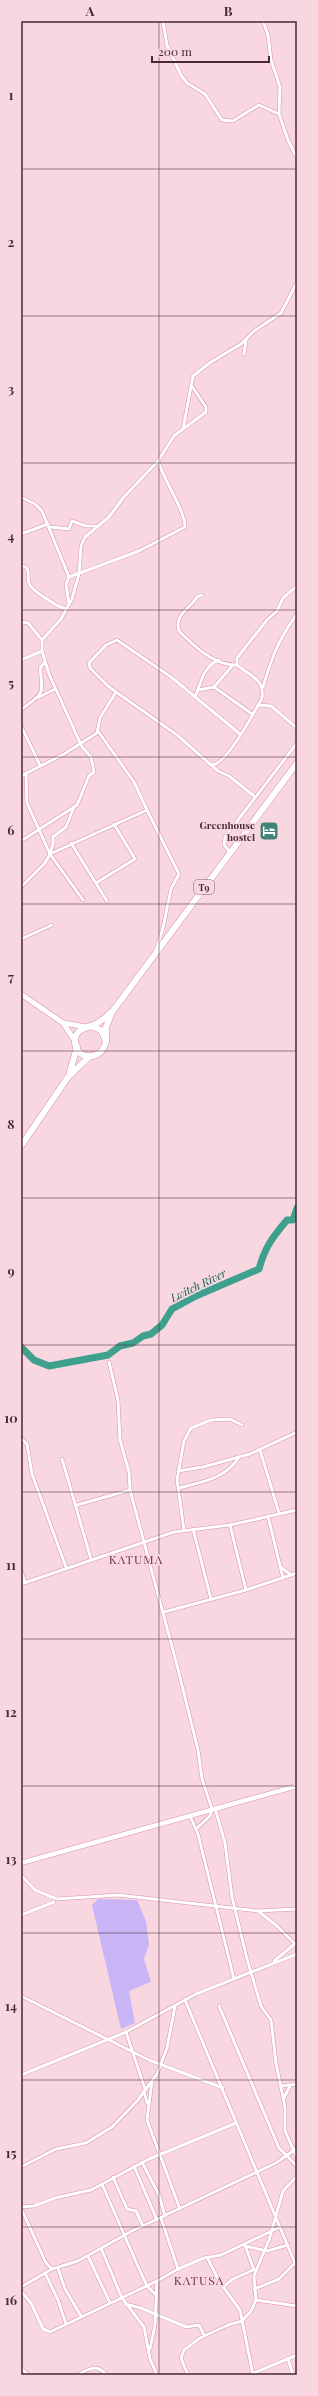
<svg xmlns="http://www.w3.org/2000/svg" width="318" height="2396" viewBox="0 0 318 2396" font-family="'Playfair Display',serif">
<rect width="100%" height="100%" fill="#f8d7e0"/>
<polygon fill="#c9b5f6" points="98,1899 137,1900 146,1921 149,1944 144,1959 151,1982 129,1991 135,2023 121,2029 92,1905"/>
<g fill="none" stroke-linecap="round" stroke-linejoin="round">
<path stroke="#3ea08d" stroke-width="7" d="M 21,1347 L 34,1360 L 49,1366 L 108,1355 L 120,1346 L 133,1343 L 143,1336 L 151,1334 L 162,1325 L 172,1309 L 196,1296 L 259,1269 C 265,1247 272,1238 287,1220 L 293,1220 L 297,1208"/>
<defs>
<g id="street">
<polyline points="163,21 167,45 181,75 187,83 205,94 222,120 233,121 259,105 279,114"/>
<polyline points="263,21 268,35 271,60 280,87 279,114 288,140 297,158"/>
<polyline points="244,354 246,340"/>
<polyline points="183,429 206,412 206,407 191,385"/>
<polyline points="21,497 35,504 42,511 69,577"/>
<polyline points="50,527 69,529 72,521 86,526 95,526"/>
<polyline points="21,534 48,524"/>
<path d="M 21,565 L 27,568 C 30,574 27,578 29,583 C 30,590 61,609 67,609"/>
<path d="M 202,595 L 197,597 C 191,608 174,614 179,631 C 193,645 214,666 237,665"/>
<path d="M 69,604 L 66,584 L 69,577 L 139,551 L 185,527 C 186,513 163,478 158,461"/>
<polyline points="21,622 28,623 42,640"/>
<polyline points="21,660 42,651"/>
<polyline points="214,687 252,714"/>
<path d="M 263,687 C 272,657 278,640 297,614"/>
<polyline points="198,690 214,687 233,665"/>
<polyline points="39,697 55,689"/>
<path d="M 195,697 C 201,683 203,666 219,660"/>
<polyline points="258,705 271,706 297,728"/>
<path d="M 21,710 C 43,692 44,697 40,668 L 45,662"/>
<polyline points="21,726 40,765"/>
<polyline points="98,731 134,782 147,810"/>
<polyline points="240,734 171,677 117,640 106,645 89,663 90,668 109,687 177,735 218,771 229,776 254,796"/>
<path d="M 212,765 C 227,764 255,711 262,698 C 265,679 249,675 237,665 L 237,658 L 267,620 L 277,611 L 283,598 L 297,586"/>
<polyline points="21,776 64,754 97,733 100,718 116,692"/>
<polyline points="21,841 77,805 89,776 94,772 91,757 82,747 49,674 42,651 42,640 61,619 72,599 79,574 81,546 85,537 109,517 123,498 158,461 174,436 183,429 193,376 211,362 241,344 254,331 281,313 297,282"/>
<polyline points="71,843 107,901"/>
<polyline points="230,852 224,845 225,837 297,743"/>
<polyline points="50,854 147,810 179,874 171,889 163,928 155,953"/>
<polyline points="50,854 83,900"/>
<polyline points="50,854 53,844 53,837 66,827 74,807"/>
<polyline points="96,883 135,859 114,824"/>
<polyline points="21,887 45,863 50,854 27,803 26,773"/>
<polyline points="21,939 52,925"/>
<polyline points="109,1362 118,1400 120,1440 129,1472 130,1490 178,1669 198,1750 202,1779 212,1809 210,1816 196,1829"/>
<polyline points="21,1438 27,1444 32,1474 66,1567"/>
<polyline points="260,1450 279,1513"/>
<polyline points="62,1459 91,1559"/>
<polyline points="178,1471 203,1467 250,1454 297,1432"/>
<path d="M 179,1488 C 201,1482 226,1479 239,1457"/>
<polyline points="77,1505 130,1490"/>
<polyline points="268,1516 283,1578"/>
<polyline points="230,1525 246,1590"/>
<polyline points="193,1529 211,1599"/>
<polyline points="184,1530 177,1480 184,1441 191,1428 211,1420 230,1419 242,1425"/>
<polyline points="282,1568 291,1575"/>
<polyline points="21,1571 25,1582"/>
<polyline points="21,1584 174,1532 230,1525 297,1510"/>
<polyline points="164,1612 246,1590 297,1573"/>
<polyline points="215,1808 225,1843 232,1897 247,1959 261,2006 271,2020 276,2063 285,2107 285,2131 297,2158"/>
<polyline points="190,1816 198,1834 234,1979"/>
<polyline points="21,1875 35,1890 57,1899 118,1895 258,1911 297,1909"/>
<polyline points="258,1911 277,1926 297,1946"/>
<polyline points="21,1915 54,1902"/>
<polyline points="274,1961 297,1942"/>
<polyline points="21,1996 149,2060 223,2088"/>
<polyline points="185,2000 297,2268"/>
<polyline points="219,2006 279,2148 297,2166"/>
<polyline points="126,2032 145,2089"/>
<polyline points="21,2075 126,2032 196,1994 297,1954"/>
<polyline points="152,2081 147,2120 180,2209"/>
<polyline points="282,2086 297,2084"/>
<polyline points="144,2091 147,2103"/>
<polyline points="284,2098 290,2086"/>
<polyline points="142,2162 159,2195 165,2216"/>
<polyline points="134,2166 157,2220"/>
<polyline points="21,2167 56,2149 86,2143 112,2127 138,2100 157,2074 167,2048 175,2006"/>
<polyline points="113,2177 127,2209 136,2211 143,2226"/>
<polyline points="102,2184 141,2273 147,2286 156,2295"/>
<polyline points="21,2207 34,2206 55,2198 91,2190 149,2159 236,2123"/>
<polyline points="21,2208 46,2263 52,2269 78,2261 132,2231 276,2163 297,2148"/>
<polyline points="161,2218 178,2269"/>
<polyline points="245,2245 254,2270"/>
<polyline points="245,2246 267,2251 288,2245"/>
<polyline points="101,2248 122,2298 144,2327 150,2359 157,2375"/>
<polyline points="88,2256 110,2303"/>
<polyline points="207,2257 219,2281 240,2310 253,2375"/>
<polyline points="58,2268 65,2289 81,2316"/>
<polyline points="45,2273 58,2300 66,2324"/>
<polyline points="21,2287 52,2269"/>
<polyline points="223,2287 233,2279 253,2270"/>
<polyline points="254,2289 279,2279 295,2263"/>
<polyline points="21,2291 31,2303 43,2329 50,2332 157,2281 178,2269 204,2258 221,2255 280,2227"/>
<polyline points="256,2300 297,2306"/>
<polyline points="125,2304 141,2308 186,2327 199,2325 204,2335"/>
<polyline points="150,2349 155,2325 157,2281"/>
<polyline points="288,2359 293,2375"/>
<polyline points="21,2368 28,2375"/>
<path d="M 77,2375 C 89,2369 97,2363 106,2375"/>
<polyline points="188,2375 181,2358 184,2350 200,2338 228,2325 242,2321 251,2311 256,2300 254,2276 269,2240 283,2191 297,2176"/>
<polyline points="249,2375 297,2355"/>
</g>
<polyline id="secondary" points="21,1863 297,1786"/>
<g id="primary">
<polyline points="21,994 63,1023 75,1041"/>
<polyline points="64,1023 86,1027"/>
</g>
<g id="highway">
<path d="M 90,1026 L 101,1030 L 106,1041 C 102,1063 74,1060 75,1040 C 76,1028 87,1028 96,1024 C 101,1021 106,1017 110,1013"/>
<polyline points="106,1041 106,1027 112,1012 297,763"/>
<polyline points="70,1072 77,1047"/>
<polyline points="21,1146 68,1077 89,1057"/>
</g>
</defs>
<use href="#street" stroke="#db8fa9" stroke-width="4"/>
<use href="#secondary" stroke="#db8fa9" stroke-width="5.5"/>
<use href="#primary" stroke="#db8fa9" stroke-width="6"/>
<use href="#highway" stroke="#db8fa9" stroke-width="7"/>
<use href="#street" stroke="#fff" stroke-width="3"/>
<use href="#secondary" stroke="#fff" stroke-width="4.5"/>
<use href="#primary" stroke="#fff" stroke-width="5"/>
<use href="#highway" stroke="#fff" stroke-width="6"/>
</g>
<path fill="none" stroke="#482934" stroke-width="1" stroke-opacity="0.55" d="M 159,21 L 159,2375M 21,169 L 297,169M 21,316 L 297,316M 21,463 L 297,463M 21,610 L 297,610M 21,757 L 297,757M 21,904 L 297,904M 21,1051 L 297,1051M 21,1198 L 297,1198M 21,1345 L 297,1345M 21,1492 L 297,1492M 21,1639 L 297,1639M 21,1786 L 297,1786M 21,1933 L 297,1933M 21,2080 L 297,2080M 21,2227 L 297,2227"/>
<defs>
<symbol id="hotel-square" viewBox="-11 -11 22 22"><rect x="-9" y="-9" width="18" height="18" rx="4" fill="#418375" stroke="#f8d7e0"/><path d="M-6-4.5h1.5V1H6V5H4.5V3h-9V5H-6ZM-4 0a1.8 1.8 0 1 1 3.6 0ZM.5 0V-2.5h3Q6-2.5 6 0Z" fill="#fff"/></symbol>
</defs>
<g fill-rule="evenodd">
<use href="#hotel-square" x="258" y="820" width="22" height="22"/>
</g>
<g text-anchor="middle" dominant-baseline="central" stroke-width="3.5" stroke-linejoin="round" paint-order="stroke">
<rect fill="#f8d7e0" stroke="#7d5d68" stroke-width="1" x="194" y="880" width="20" height="14" rx="3"/>
<g font-size="9" font-weight="bold" fill="#482934">
<text x="204" y="887">T9</text>
</g>
<g font-size="10" font-weight="bold" fill="#482934" stroke="#f8d7e0" text-anchor="end">
<text x="255" y="825">Greenhouse<tspan x="255" dy="12">hostel</tspan></text>
</g>
<g font-size="11" font-style="italic" fill="#095d4f" stroke="#f8d7e0">
<text transform="translate(198 1285) rotate(-26)">Lwitch River</text>
</g>
<g font-size="12" letter-spacing="1" fill="#74324c" stroke="#f8d7e0">
<text x="136" y="1559">KATUMA</text>
<text x="199" y="2280">KATUSA</text>
</g>
</g>
<rect width="318" height="2396" fill="none" stroke="#f8d7e0" stroke-width="44"/>
<path d="M152 56v6h117v-6" fill="none" stroke="#482934" stroke-width="2"/>
<text x="158" y="56" font-size="12" fill="#482934" stroke="#f8d7e0" stroke-width="3" paint-order="stroke">200 m</text>
<rect x="22" y="22" width="274" height="2352" fill="none" stroke="#482934" stroke-width="1.5"/>
<g font-size="13" text-anchor="middle" font-weight="bold" fill="#482934">
<text x="90" y="16">A</text>
<text x="228" y="16">B</text>
<text x="11" y="100">1</text>
<text x="11" y="247">2</text>
<text x="11" y="394">3</text>
<text x="11" y="541">4</text>
<text x="11" y="688">5</text>
<text x="11" y="835">6</text>
<text x="11" y="982">7</text>
<text x="11" y="1129">8</text>
<text x="11" y="1276">9</text>
<text x="11" y="1423">10</text>
<text x="11" y="1570">11</text>
<text x="11" y="1717">12</text>
<text x="11" y="1864">13</text>
<text x="11" y="2011">14</text>
<text x="11" y="2158">15</text>
<text x="11" y="2305">16</text>
</g>
</svg>
